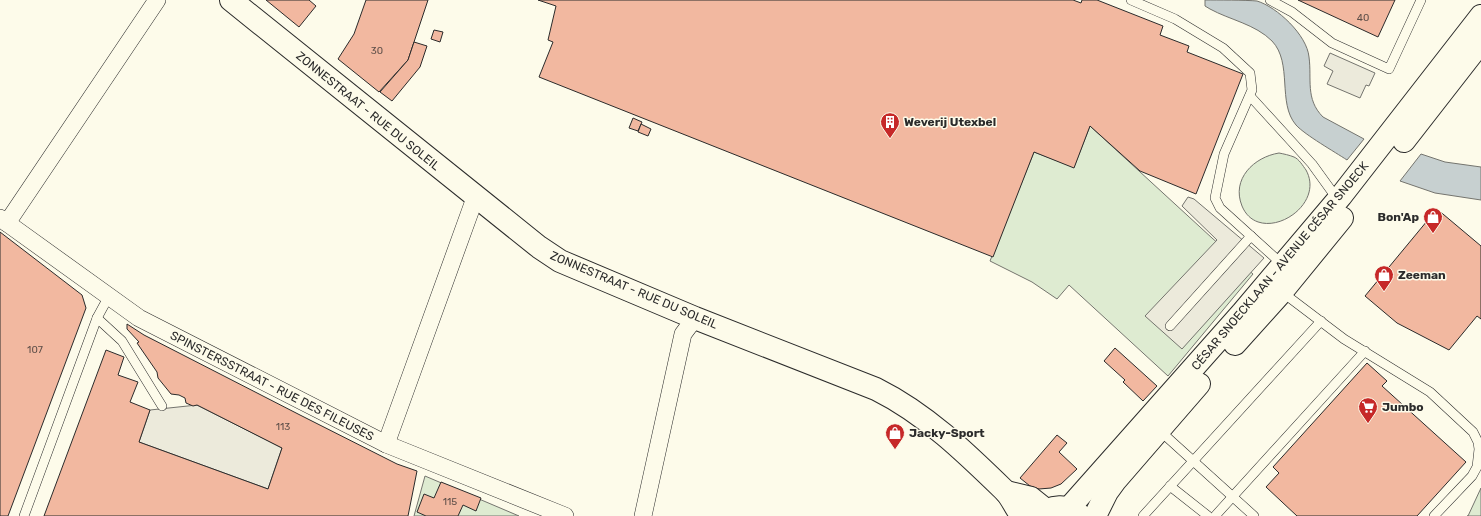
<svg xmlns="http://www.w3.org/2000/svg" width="1481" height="516" viewBox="0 0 1481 516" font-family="Rubik,sans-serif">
<rect width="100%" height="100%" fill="#fdfbea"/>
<g fill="#deebd1" stroke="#74746e">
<polygon points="1090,126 1212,238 1253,274 1168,376 1069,285 1057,299 1032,282 990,261 1034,152 1074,167"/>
<path d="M 1279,153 C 1284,154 1289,155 1294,157 C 1299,159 1303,166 1306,170 C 1327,208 1259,247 1242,206 C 1231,179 1254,157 1279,153 Z"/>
<polygon points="425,476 519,516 414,516"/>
<polygon points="1481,488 1481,516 1467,516 1468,516"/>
</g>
<g fill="#eceadb" stroke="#74746e">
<polygon points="1330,53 1375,73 1369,86 1366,85 1360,98 1327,84 1333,71 1324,66"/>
<polygon points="1188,197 1194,199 1264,258 1182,349 1145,316 1217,240 1182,206"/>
<polygon points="197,405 282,448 268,489 139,442 150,410"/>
</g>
<g fill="#c7d0d0" stroke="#74746e">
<path d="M 1205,0 C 1217,0 1246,0 1257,1 C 1277,7 1307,35 1309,57 C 1312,79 1305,99 1323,117 L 1364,139 L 1347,160 C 1335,152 1305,135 1296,125 C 1277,103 1293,63 1272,41 C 1255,24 1230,20 1210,9 L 1205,6 Z"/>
<polygon points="1421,154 1445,162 1481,167 1481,200 1435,193 1400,181"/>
</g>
<g fill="#f2b8a0" stroke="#2b2b2b">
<polygon points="266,0 309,0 316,6 299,27"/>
<polygon points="366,0 428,0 408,60 379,92 338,59 354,34"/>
<polygon points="538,0 1073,0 1081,3 1082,0 1097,0 1163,26 1160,35 1189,46 1187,52 1243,74 1196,194 1140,171 1090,126 1074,168 1034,152 993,257 539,77 553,42 548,40 556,6"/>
<polygon points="1298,0 1395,0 1378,37"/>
<polygon points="434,30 443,32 440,42 431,39"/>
<polygon points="414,42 427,46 420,67 392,101 380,92 408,60"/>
<polygon points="633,118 642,122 638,131 629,128"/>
<polygon points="641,124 651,129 648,136 638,132"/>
<polygon points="1437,209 1481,246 1481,319 1477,316 1449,350 1397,323 1365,296"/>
<polygon points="0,232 82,295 86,308 8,516 0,516"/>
<polygon points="127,324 144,335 300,415 397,464 417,471 408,516 44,516 106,350 124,357 118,375 138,382 130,402 150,410 139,442 268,489 282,448 197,405 193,406 186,403 185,398 179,395 171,394 158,378 157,372 137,343 139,342 127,329"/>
<polygon points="1115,348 1157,386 1143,401 1123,382 1125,380 1104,361"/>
<polygon points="1367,363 1387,381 1382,386 1466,462 1417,516 1297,516 1266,487 1279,473 1273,467"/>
<polygon points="1057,435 1067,443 1059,452 1077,469 1061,484 1051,488 1039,489 1030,486 1020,478"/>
<polygon points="441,482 481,498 476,511 463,505 458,516 426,516 417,512 424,494 434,498"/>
</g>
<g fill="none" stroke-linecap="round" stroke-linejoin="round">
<defs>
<g id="service">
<polyline points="1131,0 1175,19 1223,48 1250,73 1252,90 1224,154 1215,198 1220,208 1283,265"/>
<polyline points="1270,0 1292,12 1332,43 1389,69 1421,0"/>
<polyline points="1250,96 1312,164 1338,200"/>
<polyline points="1282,292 1344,339 1430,392 1473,432 1478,442 1479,449 1477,467 1472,476 1434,516"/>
<polyline points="97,318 122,341 162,406"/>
<polyline points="1170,326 1251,236"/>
<polyline points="1159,430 1254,516"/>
<polyline points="1170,486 1208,516"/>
<polyline points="24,516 97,318 109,296"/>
<polyline points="1143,516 1321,321"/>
<polyline points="1215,516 1365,351"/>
</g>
<g id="minor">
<polyline points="0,218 139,318 386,444 565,516"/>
<polyline points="7,223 157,0"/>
<polyline points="386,444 475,198"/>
<polyline points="643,516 683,334 695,318"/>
</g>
<g id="primary">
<path d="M 231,0 L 539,247 L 560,261 L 695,318 L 876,389 C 926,414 965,452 1005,491 C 1012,498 1015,508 1022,516"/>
<polyline points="1404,141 1481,42"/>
<polyline points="1235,344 1280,294 1342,218"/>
<polyline points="1006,492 1031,498 1046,510"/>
<polyline points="1069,508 1242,313 1341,196 1481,16"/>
<path d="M 1038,516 C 1050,505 1069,504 1080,515"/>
<polyline points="1095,516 1107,492 1115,481 1199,384"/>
</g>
</defs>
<use href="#service" stroke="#2b2b2b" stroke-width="10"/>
<use href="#minor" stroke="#2b2b2b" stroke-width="18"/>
<use href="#primary" stroke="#2b2b2b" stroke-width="24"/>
<use href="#service" stroke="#fdfbea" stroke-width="9"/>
<use href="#minor" stroke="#fdfbea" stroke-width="17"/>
<use href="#primary" stroke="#fdfbea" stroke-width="22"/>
</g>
<defs>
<symbol id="building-pin" viewBox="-11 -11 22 30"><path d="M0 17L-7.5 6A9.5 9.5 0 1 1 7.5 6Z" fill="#c62828" stroke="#fdfbea"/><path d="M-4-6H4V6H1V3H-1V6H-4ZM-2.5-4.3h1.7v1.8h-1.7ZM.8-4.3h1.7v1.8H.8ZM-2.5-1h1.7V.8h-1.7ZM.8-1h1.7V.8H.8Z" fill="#fff"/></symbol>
<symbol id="shop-pin" viewBox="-11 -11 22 30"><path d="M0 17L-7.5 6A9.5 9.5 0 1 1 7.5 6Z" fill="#c62828" stroke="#fdfbea"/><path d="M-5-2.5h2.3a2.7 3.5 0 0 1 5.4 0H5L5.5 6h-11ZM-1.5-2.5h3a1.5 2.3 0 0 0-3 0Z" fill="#fff"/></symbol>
<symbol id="supermarket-pin" viewBox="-11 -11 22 30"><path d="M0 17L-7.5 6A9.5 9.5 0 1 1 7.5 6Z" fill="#c62828" stroke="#fdfbea"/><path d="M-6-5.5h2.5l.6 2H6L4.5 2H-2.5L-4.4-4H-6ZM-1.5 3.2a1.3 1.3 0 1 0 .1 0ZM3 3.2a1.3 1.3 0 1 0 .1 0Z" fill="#fff"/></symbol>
</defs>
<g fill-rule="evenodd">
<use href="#building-pin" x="879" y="111" width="22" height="30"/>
<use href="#shop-pin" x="1422" y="206" width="22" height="30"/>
<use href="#shop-pin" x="1373" y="264" width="22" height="30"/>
<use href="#supermarket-pin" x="1357" y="396" width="22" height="30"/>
<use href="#shop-pin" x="884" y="422" width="22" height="30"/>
</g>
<g text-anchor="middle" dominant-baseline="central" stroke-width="3" stroke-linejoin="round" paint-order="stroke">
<g font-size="10" fill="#5d4e48">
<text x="1363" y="18">40</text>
<text x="377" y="51">30</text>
<text x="35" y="350">107</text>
<text x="283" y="427">113</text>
<text x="450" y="502">115</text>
</g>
<g font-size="12" fill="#2b2b2b" stroke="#fdfbea">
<text transform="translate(368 111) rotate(39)">ZONNESTRAAT - RUE DU SOLEIL</text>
<text transform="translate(1280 266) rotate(-50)">CÉSAR SNOECKLAAN - AVENUE CÉSAR SNOECK</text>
<text transform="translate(634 290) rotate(23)">ZONNESTRAAT - RUE DU SOLEIL</text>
<text transform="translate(272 386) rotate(27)">SPINSTERSSTRAAT - RUE DES FILEUSES</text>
</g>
<g font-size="12" font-weight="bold" fill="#2b2b2b" stroke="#fdfbea" text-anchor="start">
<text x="904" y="122">Weverij Utexbel</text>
<text x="1419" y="217" text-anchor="end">Bon'Ap</text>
<text x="1398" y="275">Zeeman</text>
<text x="1382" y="407">Jumbo</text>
<text x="909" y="433">Jacky-Sport</text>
</g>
</g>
</svg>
